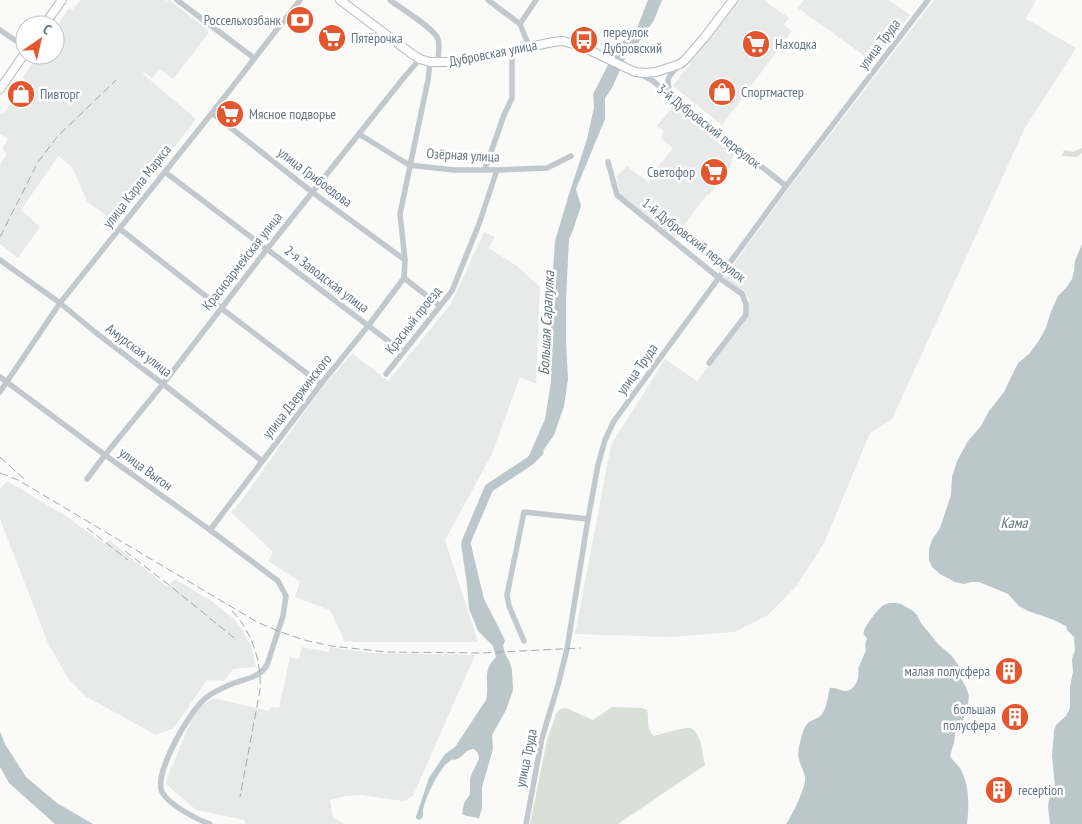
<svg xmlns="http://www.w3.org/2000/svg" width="1082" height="824" viewBox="0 0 1082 824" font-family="'PT Sans Narrow',sans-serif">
<rect width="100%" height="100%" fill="#fafaf8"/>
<g fill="#e8e9e9">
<polygon points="81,0 165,0 167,1 169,0 208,30 208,34 173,79 160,69 152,78 144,72 143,74 196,119 116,223 87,201 72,167 58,156 21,210 40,227 18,258 0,244 0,165 7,154 2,149 8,139 0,134 0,113 5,112 26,82 23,77 38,55 55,55 55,29 69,8 72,10"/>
<polygon points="738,0 763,0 789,18 784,25 792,31 722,125 673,86"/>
<polygon points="804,0 889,0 910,15 873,62 798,8"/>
<polygon points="934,0 1036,0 1026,19 1076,48 1025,128 892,419 870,433 825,541 798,584 768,615 734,632 669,637 575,634 611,445 665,359 697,381 740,328 748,316 750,299 723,279 788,189"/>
<polygon points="675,104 736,153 732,158 731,165 710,194 706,196 674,238 620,194 616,177 627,166 649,183 656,175 654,172 673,148 661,138 664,131 657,126"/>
<polygon points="484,232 495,237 489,248 517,266 540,287 536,384 520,377 492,454 445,540 478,642 345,642 330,610 295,597 300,582 268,561 273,552 231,512 241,501 319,392 352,353 388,381 451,304"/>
<polygon points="7,481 64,515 105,544 109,540 167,587 175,579 210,600 235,620 242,630 252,648 256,667 233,669 224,681 207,680 174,728 156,735 85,696 68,678 48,643 0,519 0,489"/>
<polygon points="302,647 329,652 330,647 373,653 475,655 413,796 407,800 403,801 362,795 346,796 330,800 333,818 343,823 343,824 245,824 244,820 196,810 166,784 167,778 191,721 200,707 213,698 269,711 271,707 279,708 290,657 299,659"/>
</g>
<g fill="#dadfd7">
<polygon points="1082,148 1082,153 1077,157 1062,156 1064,150 1073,152"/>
<path d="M 612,707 L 642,708 L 647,710 C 650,720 645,728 654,736 C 661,734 684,727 690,728 C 701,731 703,756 705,765 L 618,824 L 530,824 L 547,740 L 556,714 L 560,709 L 566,708 L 593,720 Z"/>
</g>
<g fill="#bbc7cb">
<polygon points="648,0 662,0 654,20 636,46 627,54 612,88 605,98 605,119 576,189 581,206 573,230 569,239 566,299 566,342 568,379 564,406 554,435 540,455 531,462 528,458 545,419 551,382 551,301 555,241 570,191 587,139 594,108 593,94 605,71 616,47 622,43 628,36 634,32 637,28"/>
<polygon points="1082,244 1082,824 1050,824 1048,806 1049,800 1055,786 1052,756 1054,731 1056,725 1066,716 1070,708 1070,687 1073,672 1072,659 1075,650 1074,637 1067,630 1066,626 1054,620 1028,611 1019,606 1008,594 979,582 971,582 964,584 955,582 940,574 932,567 929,560 929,549 932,540 940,528 951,495 952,477 957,461 968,441 981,426 989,411 1004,392 1018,363 1029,354 1038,342 1046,328 1050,314 1058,296 1066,288 1072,279 1074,271 1075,261"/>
<path d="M 470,541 L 484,599 L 503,636 L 505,641 L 503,646 L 506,656 L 509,660 L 512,670 L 513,690 L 506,710 L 492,735 L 493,749 L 482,787 L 482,808 L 479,818 L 467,816 L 462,814 L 464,803 L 470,794 L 470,779 L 472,773 L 479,759 L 478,753 L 474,749 C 464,750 465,756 457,759 C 450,762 456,757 450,761 C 439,768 425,798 423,811 C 423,816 424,817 419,820 L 416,818 L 416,817 L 429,778 L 445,754 L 455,747 L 486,700 C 490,682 481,672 496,657 L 493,646 L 478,631 L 469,609 L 467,585 L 461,544 Z"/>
<path d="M 896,603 L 901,604 L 913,611 L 917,615 L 921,623 L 939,645 L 951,655 L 959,666 L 960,677 L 966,687 L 969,696 L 968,704 L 962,724 L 955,734 L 954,743 L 950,756 C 952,760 957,764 960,768 C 970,786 969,805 967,824 L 786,824 C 792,816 807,785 805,777 C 802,763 795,760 800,743 C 801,737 804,726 809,722 C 814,719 818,719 822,714 C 828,706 827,696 830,688 C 835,687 840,691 846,691 C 856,690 860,677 858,669 L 866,650 L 865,645 L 867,638 C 864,635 863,635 864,631 C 865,626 879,607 884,605 C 887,603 892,603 896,603 Z"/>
<polygon points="0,731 5,744 26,777 57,803 93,824 55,824 9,783 0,767"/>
</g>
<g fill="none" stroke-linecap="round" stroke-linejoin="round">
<polyline stroke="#bbc7cb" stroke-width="9" points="468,554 466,542 489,488 530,461 539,452"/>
<defs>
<g id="secondary">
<polyline points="340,0 412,54 420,59 430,62 454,62 477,58 553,42 563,41 583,47 635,72 645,73 656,72 680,64 685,60 704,38 733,0"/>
<polyline points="44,25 62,0"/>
<polyline points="0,89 25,53"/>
</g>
</defs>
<use href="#secondary" stroke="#b3babf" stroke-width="10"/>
<g stroke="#c3c8cc" stroke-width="5.5">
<polyline points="177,0 254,58"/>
<path d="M 390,0 C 400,8 434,28 438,39 C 440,46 438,55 438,63"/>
<polyline points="488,0 520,24 529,46"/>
<polyline points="520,24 536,0"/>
<polyline points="0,30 25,47"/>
<polyline points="640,74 653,81 786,186"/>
<path d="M 671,94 C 665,81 668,75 679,66"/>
<polyline points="212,113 312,192 405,260"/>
<polyline points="359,134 409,165 454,170 497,170 547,168 571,156"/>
<polyline points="608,162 617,195 719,278 742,294 746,304 746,315 709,363"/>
<polyline points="485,169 504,115 512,98 512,50"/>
<polyline points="165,172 403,352"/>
<polyline points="120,229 221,308 321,384"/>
<polyline points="0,260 60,303 95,332 163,384 262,461"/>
<polyline points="404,278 405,260 400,214 428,80 430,62"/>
<polyline points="404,278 440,306"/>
<polyline points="386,374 452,291 479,224 497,170"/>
<path d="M 0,377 L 105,455 L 210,530 L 278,581 L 286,596 L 283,616 L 267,665 C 260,677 246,679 234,683 C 225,687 215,691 207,697 C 191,708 153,774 162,792 C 169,805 196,819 210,824"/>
<polyline points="0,392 60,303 212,113 300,0"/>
<polyline points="87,479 105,455 163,384 267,249 406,75 420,59"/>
<polyline points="210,530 321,384 368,326 404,278"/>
<polyline points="524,641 509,606 507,595 524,512 588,519"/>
<polyline points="526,824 542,738 558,685 567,649 588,519 598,465 605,440 614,421 786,186 928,0"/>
</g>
<use href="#secondary" stroke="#fff" stroke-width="8"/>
<g stroke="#a2aab0" stroke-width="1" stroke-dasharray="8 4" stroke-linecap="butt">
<polyline points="0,237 38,162 48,149 57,137 116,80"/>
<polyline points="0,457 24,479"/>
<polyline points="0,473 18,480 257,622 278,631 304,640 331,646 387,652 482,653 581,648"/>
<polyline points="87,528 128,560"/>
<polyline points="125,551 169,585 238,641"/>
<path d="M 232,611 C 252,631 262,663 260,690 L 240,797"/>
</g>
</g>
<defs>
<symbol id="bank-disc" viewBox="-11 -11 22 22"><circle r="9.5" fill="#e4572e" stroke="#fff"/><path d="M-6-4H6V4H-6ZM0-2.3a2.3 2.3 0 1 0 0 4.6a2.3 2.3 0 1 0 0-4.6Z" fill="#fff"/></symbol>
<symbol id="supermarket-disc" viewBox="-11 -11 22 22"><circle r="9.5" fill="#e4572e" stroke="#fff"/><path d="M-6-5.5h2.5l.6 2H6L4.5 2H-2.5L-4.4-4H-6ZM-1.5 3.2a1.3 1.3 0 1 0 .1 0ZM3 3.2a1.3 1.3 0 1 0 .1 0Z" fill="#fff"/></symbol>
<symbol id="bus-disc" viewBox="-11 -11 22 22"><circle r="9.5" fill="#e4572e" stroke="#fff"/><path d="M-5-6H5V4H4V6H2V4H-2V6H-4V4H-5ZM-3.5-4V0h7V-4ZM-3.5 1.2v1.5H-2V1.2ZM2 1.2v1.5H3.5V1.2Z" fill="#fff"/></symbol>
<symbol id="shop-disc" viewBox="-11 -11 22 22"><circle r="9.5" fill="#e4572e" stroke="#fff"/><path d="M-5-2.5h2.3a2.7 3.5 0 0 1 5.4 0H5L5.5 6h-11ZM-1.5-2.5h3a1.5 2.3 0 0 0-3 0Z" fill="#fff"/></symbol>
<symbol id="building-disc" viewBox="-11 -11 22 22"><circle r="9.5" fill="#e4572e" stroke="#fff"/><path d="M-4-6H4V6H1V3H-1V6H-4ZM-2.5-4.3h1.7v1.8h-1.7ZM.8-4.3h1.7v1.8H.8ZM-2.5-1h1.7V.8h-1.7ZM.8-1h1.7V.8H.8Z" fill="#fff"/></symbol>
</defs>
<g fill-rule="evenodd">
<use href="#bank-disc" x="284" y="4" width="32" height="32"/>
<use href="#supermarket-disc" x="316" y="22" width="32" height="32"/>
<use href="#bus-disc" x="568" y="24" width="32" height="32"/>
<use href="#supermarket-disc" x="740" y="28" width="32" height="32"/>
<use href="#shop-disc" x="706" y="76" width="32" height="32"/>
<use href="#shop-disc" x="5" y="78" width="32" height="32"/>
<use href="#supermarket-disc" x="214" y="98" width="32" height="32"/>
<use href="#supermarket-disc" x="698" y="156" width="32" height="32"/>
<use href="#building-disc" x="993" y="655" width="32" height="32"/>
<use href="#building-disc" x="999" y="701" width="32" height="32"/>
<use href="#building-disc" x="983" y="774" width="32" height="32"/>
</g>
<g text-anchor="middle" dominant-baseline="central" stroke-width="5" stroke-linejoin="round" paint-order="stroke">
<g font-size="14" fill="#657683" stroke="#fff" text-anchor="start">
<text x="281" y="20" text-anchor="end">Россельхозбанк</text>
<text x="603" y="32">переулок<tspan x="603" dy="16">Дубровский</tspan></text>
<text x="351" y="38">Пятёрочка</text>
<text x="775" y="44">Находка</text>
<text x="741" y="92">Спортмастер</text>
<text x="40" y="94">Пивторг</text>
<text x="249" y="114">Мясное подворье</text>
<text x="695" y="172" text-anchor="end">Светофор</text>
<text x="990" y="671" text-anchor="end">малая полусфера</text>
<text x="996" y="709" text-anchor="end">большая<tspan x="996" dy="16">полусфера</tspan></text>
<text x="1018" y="790">reception</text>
</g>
<g font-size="14" fill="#657683" stroke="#fff">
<text transform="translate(879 44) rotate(-53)">улица Труда</text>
<text transform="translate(493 53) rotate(-11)">Дубровская улица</text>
<text transform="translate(709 126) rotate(38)">3-й Дубровский переулок</text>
<text transform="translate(463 155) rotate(3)">Озёрная улица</text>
<text transform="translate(315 177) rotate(37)">улица Грибоедова</text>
<text transform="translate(137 186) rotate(-52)">улица Карла Маркса</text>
<text transform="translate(694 240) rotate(38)">1-й Дубровский переулок</text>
<text transform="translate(242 261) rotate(-52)">Красноармейская улица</text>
<text transform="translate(327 279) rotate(37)">2-я Заводская улица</text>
<text transform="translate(413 320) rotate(-52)">Красный проезд</text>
<text transform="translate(139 350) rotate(37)">Амурская улица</text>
<text transform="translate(637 369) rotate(-54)">улица Труда</text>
<text transform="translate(297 396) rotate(-52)">улица Дзержинского</text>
<text transform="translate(146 469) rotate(36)">улица Выгон</text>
<text transform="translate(526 758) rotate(-78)">улица Труда</text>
</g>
<g font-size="15" font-style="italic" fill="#60757c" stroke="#fff">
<text transform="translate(546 323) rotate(-87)">Большая Сарапулка</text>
<text x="1014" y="522">Кама</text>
</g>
</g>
<g transform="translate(40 40) rotate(34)"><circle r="24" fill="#ffffff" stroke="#c1c8cd"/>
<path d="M0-4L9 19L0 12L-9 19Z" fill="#e4572e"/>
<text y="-8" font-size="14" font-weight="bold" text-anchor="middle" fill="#657683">С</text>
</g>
</svg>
